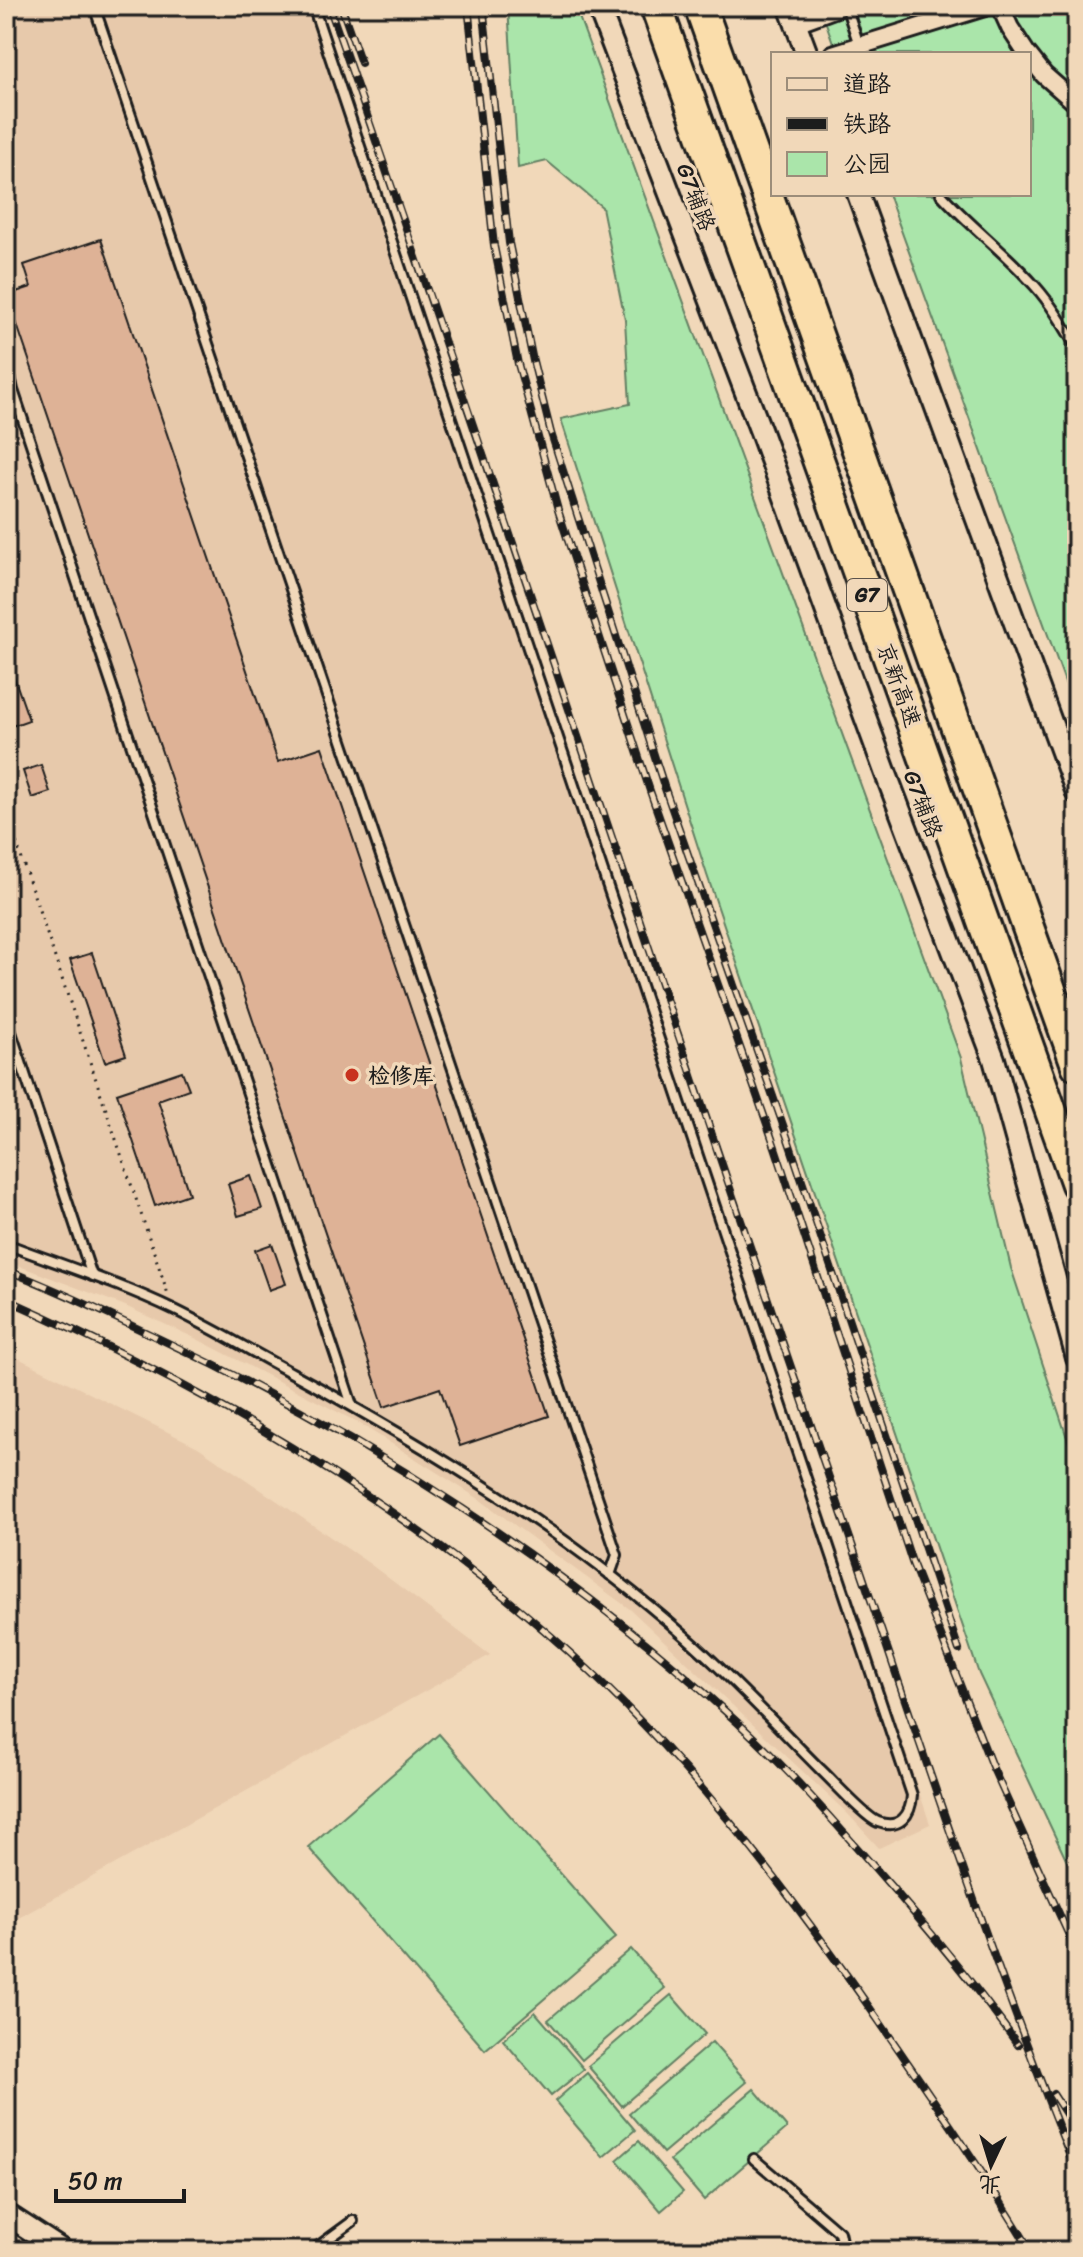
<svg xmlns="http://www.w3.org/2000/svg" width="1083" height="2257" viewBox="0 0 1083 2257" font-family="Sriracha,'LXGW WenKai TC',sans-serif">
<rect width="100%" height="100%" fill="#f1d8b9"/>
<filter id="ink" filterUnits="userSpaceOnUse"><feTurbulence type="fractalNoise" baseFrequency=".0125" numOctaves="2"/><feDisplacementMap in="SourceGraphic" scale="16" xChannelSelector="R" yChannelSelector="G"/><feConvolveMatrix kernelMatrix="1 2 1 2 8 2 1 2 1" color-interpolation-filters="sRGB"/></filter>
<g filter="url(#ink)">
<g fill="#e7c9ab">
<polygon points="6,6 320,6 930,1824 879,1848 848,1814 631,1610 479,1499 359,1423 197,1339 123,1305 6,1261"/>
<polygon points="6,1352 198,1447 370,1564 490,1655 6,1925"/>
</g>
<g fill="#aae5aa" stroke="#638063" stroke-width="2">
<polygon points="508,6 575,6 961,1058 1011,1268 1077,1468 1077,1883 979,1674 707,875 561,419 630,404 625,320 602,207 547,161 518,168"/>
<polygon points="820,6 1077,6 1077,715 888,194 1029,194 1029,54 837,54"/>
<polygon points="439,1734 616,1937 485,2050 308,1847"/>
<polygon points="631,1949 665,1988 582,2060 548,2020"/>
<polygon points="671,1995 705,2034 622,2106 588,2066"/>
<polygon points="535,2012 584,2069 551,2096 503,2040"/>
<polygon points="712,2042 747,2082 663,2153 629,2113"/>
<polygon points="587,2073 635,2130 603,2157 555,2101"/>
<polygon points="754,2089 787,2128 704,2200 670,2160"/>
<polygon points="639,2141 683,2192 661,2211 617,2160"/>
</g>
<g fill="#deb296" stroke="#1c1c1c" stroke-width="2">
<polygon points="101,239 278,762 322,747 549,1416 460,1446 440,1388 384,1407 7,295 31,287 24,265"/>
<polygon points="6,660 8,660 29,720 6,728"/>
<polygon points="41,765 50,792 32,798 23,771"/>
<polygon points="92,953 126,1055 105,1062 70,960"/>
<polygon points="182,1071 189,1089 158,1100 189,1194 155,1206 117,1093"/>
<polygon points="251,1176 262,1209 238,1216 228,1184"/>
<polygon points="272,1244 286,1284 269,1290 255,1250"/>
</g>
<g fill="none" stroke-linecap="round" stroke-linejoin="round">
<defs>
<g id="service">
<polyline points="94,6 617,1555 610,1575"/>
<polyline points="846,6 862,54"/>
<path d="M 941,194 C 971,227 1006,253 1035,286 C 1052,305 1064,326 1077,348"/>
<polyline points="6,358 13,390 352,1405"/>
<polyline points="6,1017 92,1276"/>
<path d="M 6,1244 C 62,1265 121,1284 175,1310 C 214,1329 253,1352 292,1373 C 432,1449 567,1532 687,1638 C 734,1679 776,1725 820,1769 C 832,1780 866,1818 878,1822 C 900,1830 911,1815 912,1795 L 313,6"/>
<polyline points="754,2159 839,2232 843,2251"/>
<polyline points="312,2251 353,2221"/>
</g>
<g id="minor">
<polyline points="1000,6 1010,28 1027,54"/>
<polyline points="796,23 842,6"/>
<polyline points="833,54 988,6"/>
<polyline points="1029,56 1044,75 1077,104"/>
</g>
<g id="tertiary">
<polyline points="598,6 761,432 886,774 994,1059 1077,1358"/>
<polyline points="789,6 807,54"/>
<polyline points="858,194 1077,793"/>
<polyline points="6,2214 63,2251"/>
</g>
<g id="motorway">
<polyline points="656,6 1077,1184"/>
<polyline points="700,6 1077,1065"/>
</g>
</defs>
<use href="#service" stroke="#1c1c1c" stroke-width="14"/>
<use href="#minor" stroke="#1c1c1c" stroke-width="22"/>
<use href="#tertiary" stroke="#1c1c1c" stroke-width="26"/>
<use href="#motorway" stroke="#1c1c1c" stroke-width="36"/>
<polyline stroke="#1c1c1c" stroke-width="3" stroke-dasharray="2 6" stroke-linecap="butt" points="6,812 168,1294"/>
<use href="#service" stroke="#f1d8b9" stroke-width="8"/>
<use href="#minor" stroke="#f1d8b9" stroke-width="16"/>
<use href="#tertiary" stroke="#f1d8b9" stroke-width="20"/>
<use href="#motorway" stroke="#faddab" stroke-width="30"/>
<defs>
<g id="rail">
<path d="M 329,6 C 502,499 662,996 833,1489 C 912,1718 986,1949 1077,2173"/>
<polyline points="341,6 361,63"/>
<polyline points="468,6 494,246 518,364 558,510 650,791 775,1147 912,1562 991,1764 1077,1953"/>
<polyline points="483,6 509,243 533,361 551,433 664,786 789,1142 959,1650"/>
<path d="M 6,1270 C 59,1290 109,1315 160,1339 C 367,1436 568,1567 737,1722 C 786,1767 831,1818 875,1868 C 925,1925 974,1983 1018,2045"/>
<path d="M 6,1299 C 201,1386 392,1496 552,1637 C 681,1749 784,1884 881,2024 C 932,2098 984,2173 1031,2251"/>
<polyline points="1053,2094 1077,2131"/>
</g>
</defs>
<use href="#rail" stroke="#1c1c1c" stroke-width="8"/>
<use href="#rail" stroke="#f1d8b9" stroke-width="5" stroke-dasharray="15" stroke-linecap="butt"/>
</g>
</g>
<circle fill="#c8321e" stroke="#f1d8b9" stroke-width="3" cx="352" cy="1075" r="8"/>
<g text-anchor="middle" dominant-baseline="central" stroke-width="7" stroke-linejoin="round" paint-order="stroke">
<rect fill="#f1d8b9" stroke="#5c544b" stroke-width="2" x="847" y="579" width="40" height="32" rx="6"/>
<g font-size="20" font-weight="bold" fill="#1c1c1c">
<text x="867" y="595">G7</text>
</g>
<g font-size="22" fill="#1c1c1c" stroke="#f1d8b9">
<text transform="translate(696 197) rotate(69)">G7辅路</text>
<text transform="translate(899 685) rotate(70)">京新高速</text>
<text transform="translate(923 804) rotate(69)">G7辅路</text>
</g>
<g font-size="22" font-weight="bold" fill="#1c1c1c" stroke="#f1d8b9" text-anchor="start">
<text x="368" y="1075">检修库</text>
</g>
</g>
<rect width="1083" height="2257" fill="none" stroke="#f1d8b9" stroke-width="32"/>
<rect x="16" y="16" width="1051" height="2225" fill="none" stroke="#1c1c1c" stroke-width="3" filter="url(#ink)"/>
<rect x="771" y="52" width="260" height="144" fill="#f1d8b9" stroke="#9c8d7a" stroke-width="2"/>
<rect x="787" y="78" width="40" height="12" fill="#f1d8b9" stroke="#9c8d7a" stroke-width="2"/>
<text x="843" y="92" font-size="24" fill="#1c1c1c">道路</text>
<rect x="787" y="118" width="40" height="12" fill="#1c1c1c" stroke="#9c8d7a" stroke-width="2"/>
<text x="843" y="132" font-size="24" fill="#1c1c1c">铁路</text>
<rect x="787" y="152" width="40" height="24" fill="#aae5aa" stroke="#9c8d7a" stroke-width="2"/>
<text x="843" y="172" font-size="24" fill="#1c1c1c">公园</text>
<g transform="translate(991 2165) rotate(184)" stroke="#f1d8b9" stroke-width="6" paint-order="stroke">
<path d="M0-6L14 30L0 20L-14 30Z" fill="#1c1c1c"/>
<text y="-12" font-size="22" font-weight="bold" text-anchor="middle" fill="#1c1c1c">北</text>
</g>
<path d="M56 2189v12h128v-12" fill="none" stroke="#1c1c1c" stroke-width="4"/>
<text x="68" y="2189" font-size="24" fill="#1c1c1c" stroke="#f1d8b9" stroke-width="6" paint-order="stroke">50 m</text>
</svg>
